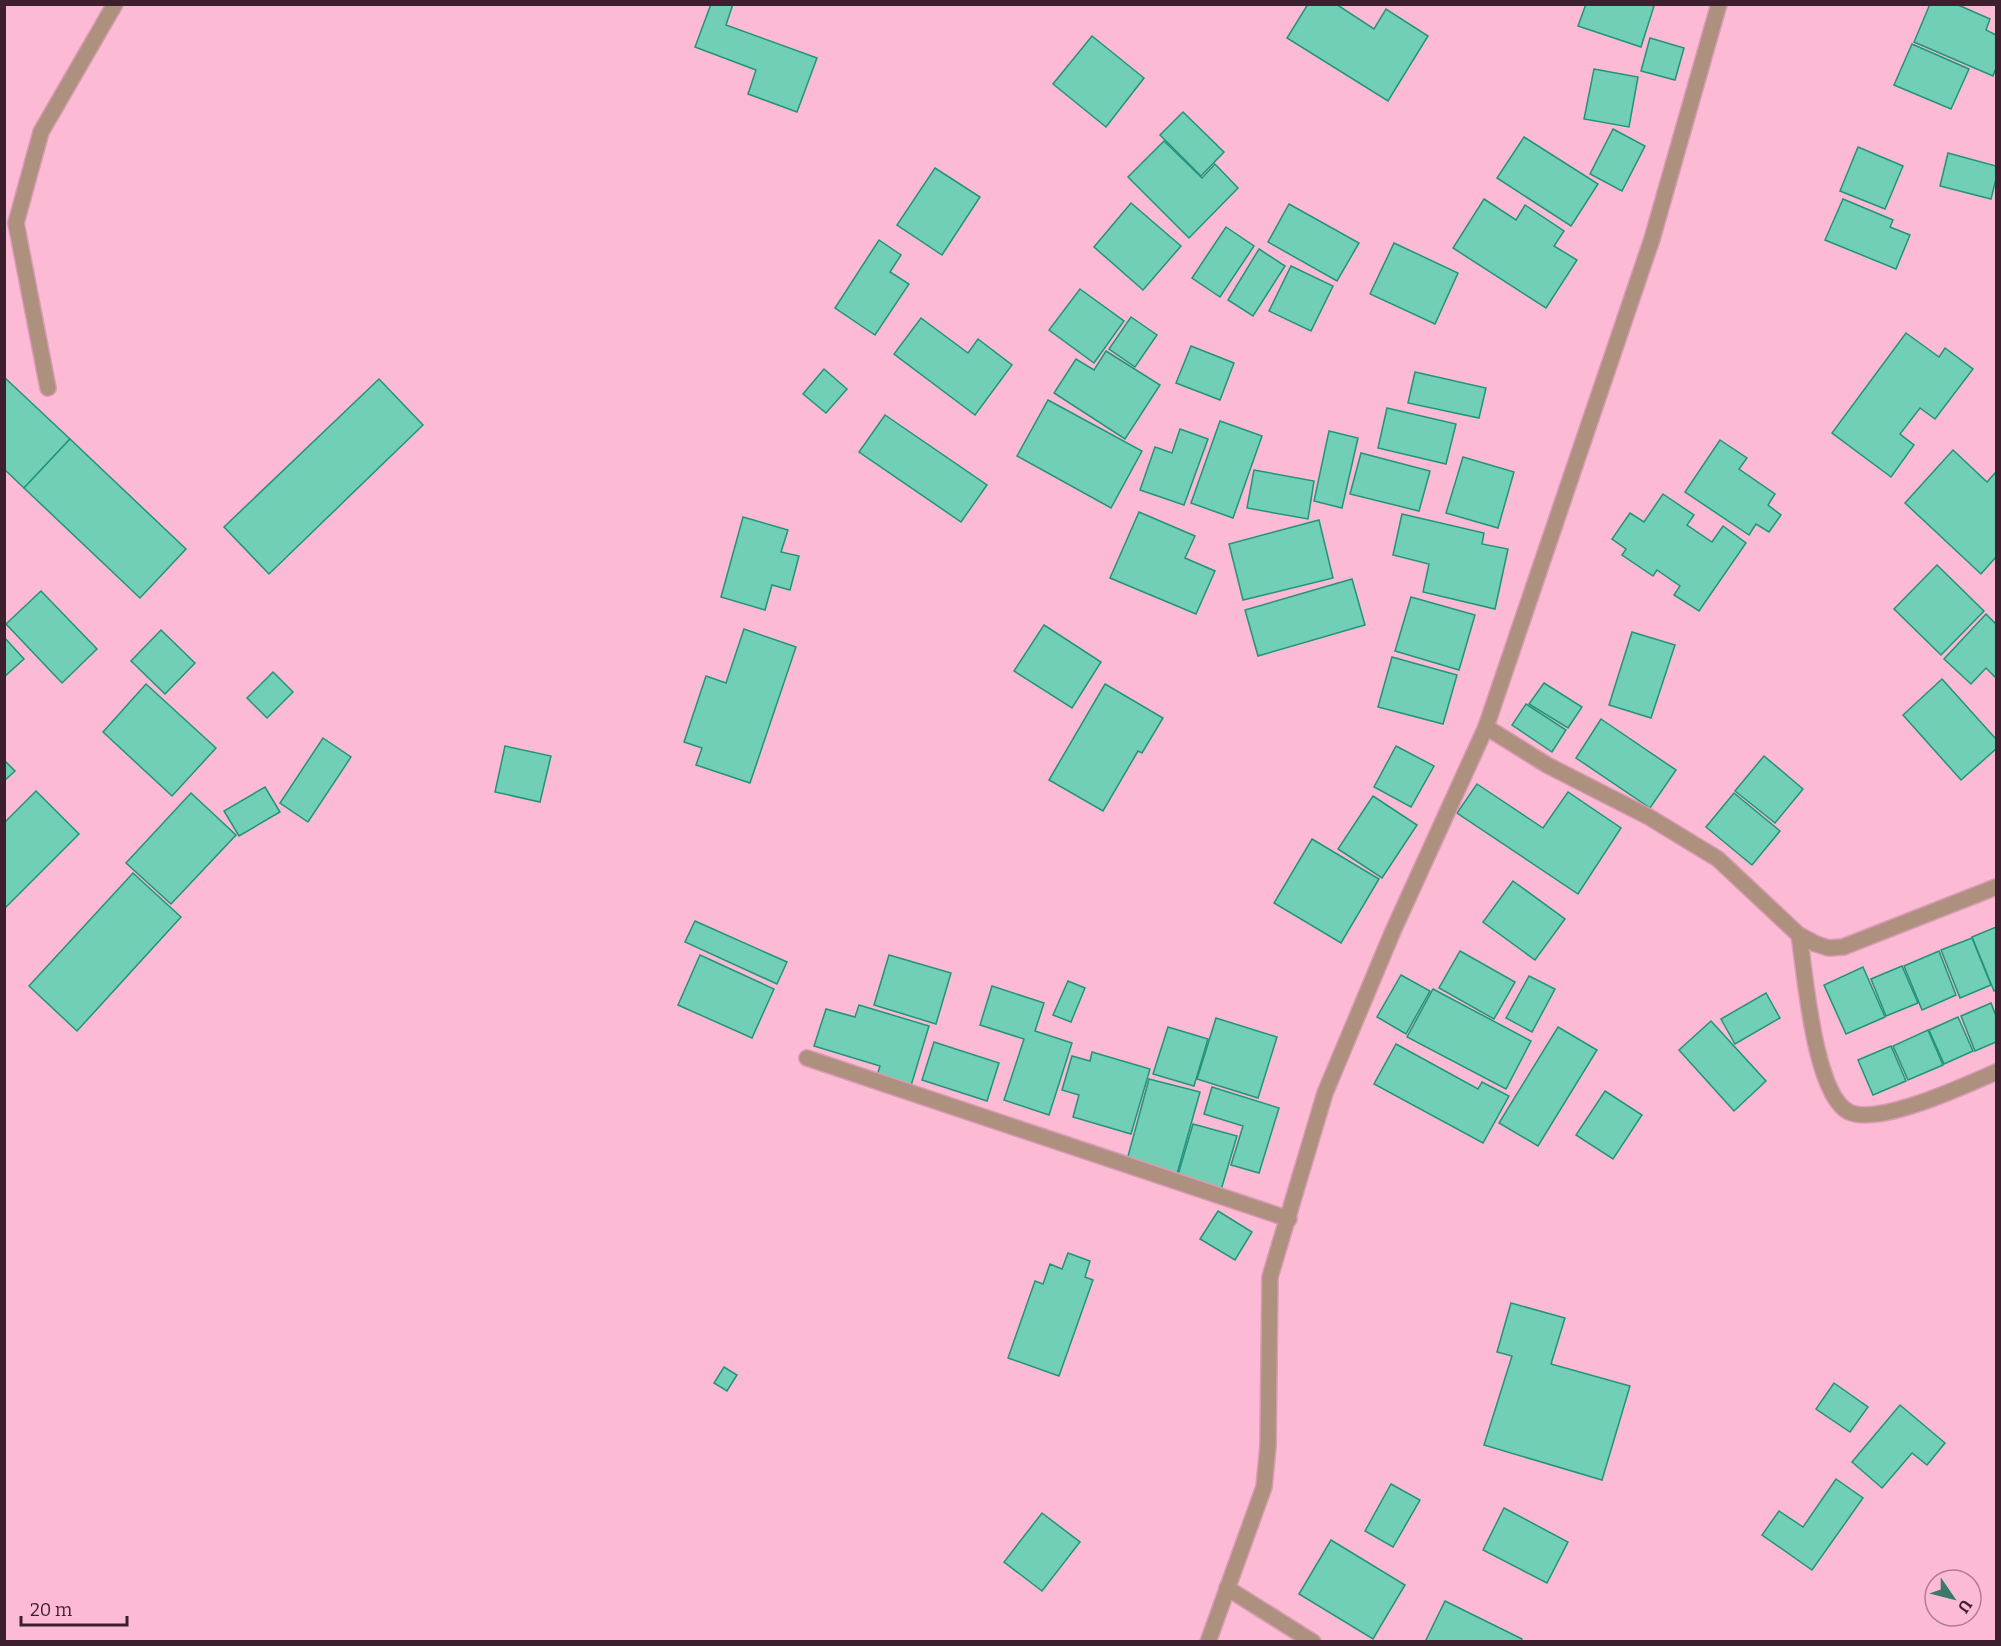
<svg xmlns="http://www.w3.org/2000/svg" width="2001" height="1646" viewBox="0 0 2001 1646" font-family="Bitter,serif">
<rect width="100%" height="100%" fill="#fdbad5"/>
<g fill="#70cfb4" stroke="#21947a" stroke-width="1.5">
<polygon points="711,4 733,4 726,25 817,58 797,112 748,94 756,70 695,47"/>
<polygon points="1308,4 1336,4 1374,29 1386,9 1428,36 1388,101 1287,38"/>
<polygon points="1586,4 1648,4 1654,6 1641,47 1578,26"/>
<polygon points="1930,4 1956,4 1990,19 1986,30 1996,35 1996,68 1993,76 1914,42"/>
<polygon points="1092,36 1144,78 1106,127 1053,84"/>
<polygon points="1650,38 1684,48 1675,80 1641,71"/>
<polygon points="1912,44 1969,69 1951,109 1894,85"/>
<polygon points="1594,69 1638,77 1629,127 1584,119"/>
<polygon points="1183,112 1224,152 1201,176 1160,135"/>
<polygon points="1613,129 1645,146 1622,191 1590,174"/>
<polygon points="1524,137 1598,184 1571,226 1497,178"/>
<polygon points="1164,141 1202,178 1215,164 1238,188 1189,238 1128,177"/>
<polygon points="1858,147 1903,166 1885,209 1840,191"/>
<polygon points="1948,153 1996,166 1996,179 1991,199 1940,186"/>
<polygon points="935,168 980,197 942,255 897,225"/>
<polygon points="1484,199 1516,220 1525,205 1564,231 1554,246 1577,260 1546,308 1453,248"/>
<polygon points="1843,199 1893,220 1890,227 1910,235 1896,269 1825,240"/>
<polygon points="1131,203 1181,246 1143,290 1094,247"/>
<polygon points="1289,204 1359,243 1337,281 1268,242"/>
<polygon points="1226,227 1254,246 1220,297 1192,278"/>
<polygon points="879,240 901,255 890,272 909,284 875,335 835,308"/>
<polygon points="1394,243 1458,273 1435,324 1370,294"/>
<polygon points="1259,249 1285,266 1253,316 1228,300"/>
<polygon points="1291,266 1333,286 1311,331 1269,311"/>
<polygon points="1080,289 1124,321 1094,363 1049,330"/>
<polygon points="1131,317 1157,335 1135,367 1109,349"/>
<polygon points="921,318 968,353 978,339 1012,365 975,415 894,354"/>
<polygon points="1906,333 1939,357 1945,348 1973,369 1935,419 1920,408 1900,434 1914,445 1891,477 1832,433"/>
<polygon points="1191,346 1234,363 1220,400 1176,383"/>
<polygon points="1106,351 1160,385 1125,439 1054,393 1076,359 1094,370"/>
<polygon points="824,369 847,389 826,413 803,394"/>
<polygon points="1415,372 1486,388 1479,418 1408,403"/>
<polygon points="4,377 70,439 24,488 4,469"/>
<polygon points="379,379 423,425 269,574 224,527"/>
<polygon points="1048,400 1142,451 1111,508 1017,456"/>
<polygon points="1387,408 1456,424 1446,464 1378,448"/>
<polygon points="885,415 987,485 961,522 859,452"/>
<polygon points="1220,421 1262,436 1233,518 1191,503"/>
<polygon points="1180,429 1208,439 1184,505 1140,490 1155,447 1172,453"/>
<polygon points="1329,431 1358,438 1342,508 1314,501"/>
<polygon points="70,439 186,549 140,598 24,488"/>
<polygon points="1720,440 1747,458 1739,469 1775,494 1768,505 1781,515 1769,532 1756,524 1749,535 1685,492"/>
<polygon points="1953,450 1987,482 1996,472 1996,557 1981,574 1905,503"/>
<polygon points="1361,453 1430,471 1419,511 1350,494"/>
<polygon points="1463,457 1514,472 1498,528 1446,513"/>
<polygon points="1254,470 1314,481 1308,519 1247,508"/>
<polygon points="1663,494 1694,515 1687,525 1712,542 1723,526 1746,543 1699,611 1674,595 1680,586 1657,570 1653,576 1622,555 1626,549 1612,539 1630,513 1644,522"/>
<polygon points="1139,512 1195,536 1185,558 1215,571 1196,614 1110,578"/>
<polygon points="1402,514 1484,533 1482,544 1508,549 1495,609 1423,592 1429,564 1393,555"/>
<polygon points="743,517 788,530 781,552 799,556 790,590 772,585 765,610 721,597"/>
<polygon points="1319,520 1333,578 1243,600 1229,544"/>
<polygon points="1937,565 1984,611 1941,655 1894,609"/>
<polygon points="1352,579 1365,625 1258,656 1245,610"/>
<polygon points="41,591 97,649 62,683 6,624"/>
<polygon points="1411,597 1475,615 1459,670 1395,651"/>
<polygon points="1986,614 1996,624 1996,678 1986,668 1971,684 1944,659"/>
<polygon points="1044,625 1101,662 1072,708 1014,671"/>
<polygon points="744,629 796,647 750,783 696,765 702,748 684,742 706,676 726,683"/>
<polygon points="161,630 195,663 165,694 131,661"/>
<polygon points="1632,632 1675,645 1651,718 1609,705"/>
<polygon points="4,637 24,659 4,677"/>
<polygon points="1392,657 1457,675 1443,724 1378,707"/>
<polygon points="273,672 293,692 267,718 247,698"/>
<polygon points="1942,679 1996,739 1996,749 1961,780 1903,715"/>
<polygon points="1544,683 1582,707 1568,728 1529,704"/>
<polygon points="146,684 216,748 172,796 103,732"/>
<polygon points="1105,684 1163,718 1142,753 1138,751 1103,811 1049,780"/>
<polygon points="1526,704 1566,730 1552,752 1512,725"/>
<polygon points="1601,719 1676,770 1650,808 1576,758"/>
<polygon points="323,738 351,757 308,822 280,803"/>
<polygon points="505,746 551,756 540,802 495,792"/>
<polygon points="1396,746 1434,766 1411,807 1374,787"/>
<polygon points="1764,756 1803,789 1775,823 1735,791"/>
<polygon points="4,760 15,771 4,781"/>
<polygon points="1477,784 1543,828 1568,792 1621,828 1578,894 1457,813"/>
<polygon points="265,787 280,812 239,836 224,811"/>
<polygon points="36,791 79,834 4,909 4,823"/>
<polygon points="191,793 236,835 171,904 126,863"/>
<polygon points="1734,793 1780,831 1752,865 1706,827"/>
<polygon points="1373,796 1417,825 1382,878 1338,849"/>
<polygon points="1312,839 1379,879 1341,943 1274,903"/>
<polygon points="133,873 181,917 77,1031 29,986"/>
<polygon points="1513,881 1565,919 1535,960 1483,922"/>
<polygon points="695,921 787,962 777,984 685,942"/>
<polygon points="1996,927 1996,990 1994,991 1972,937"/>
<polygon points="1972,938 1991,985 1960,998 1941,950"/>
<polygon points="1460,951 1515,982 1494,1019 1439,988"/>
<polygon points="1939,951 1956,995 1922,1010 1904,966"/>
<polygon points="700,955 774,989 752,1038 678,1005"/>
<polygon points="889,955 951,973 936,1024 874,1005"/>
<polygon points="1902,966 1918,1003 1886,1016 1871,979"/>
<polygon points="1863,967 1885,1017 1846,1034 1824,985"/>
<polygon points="1401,975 1430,991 1406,1034 1377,1017"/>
<polygon points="1529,976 1555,989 1532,1032 1506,1018"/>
<polygon points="1068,981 1085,988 1071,1022 1053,1015"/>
<polygon points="992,986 1044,1003 1035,1031 1072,1043 1049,1115 1004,1100 1024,1039 980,1025"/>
<polygon points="1433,989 1531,1041 1506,1089 1407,1037"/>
<polygon points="1766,993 1780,1018 1735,1044 1721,1019"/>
<polygon points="1991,1003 1996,1016 1996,1042 1975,1051 1961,1016"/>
<polygon points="859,1005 929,1026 910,1089 876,1079 880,1066 814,1046 826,1009 855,1017"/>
<polygon points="1958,1017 1973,1051 1944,1064 1929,1030"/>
<polygon points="1216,1018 1277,1037 1258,1098 1197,1079"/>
<polygon points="1711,1021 1766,1081 1734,1111 1679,1050"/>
<polygon points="1168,1027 1208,1039 1194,1086 1153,1074"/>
<polygon points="1558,1027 1597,1050 1538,1146 1499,1123"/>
<polygon points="1928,1030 1943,1065 1908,1080 1893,1046"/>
<polygon points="934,1042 999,1063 987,1101 922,1080"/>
<polygon points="1396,1044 1478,1089 1482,1082 1509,1096 1483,1143 1374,1084"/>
<polygon points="1891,1046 1906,1081 1873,1095 1858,1060"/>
<polygon points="1092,1052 1150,1069 1131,1134 1073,1117 1079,1095 1062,1090 1072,1056 1090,1061"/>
<polygon points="1149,1079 1200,1092 1177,1174 1127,1160"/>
<polygon points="1212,1087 1279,1108 1259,1173 1231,1165 1243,1126 1204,1114"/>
<polygon points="1605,1091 1642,1115 1613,1159 1576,1135"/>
<polygon points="1193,1124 1237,1136 1221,1190 1177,1178"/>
<polygon points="1218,1211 1252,1232 1235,1260 1200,1239"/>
<polygon points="1068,1253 1090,1261 1085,1277 1093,1280 1059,1376 1008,1358 1035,1281 1043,1284 1050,1264 1062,1269"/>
<polygon points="1511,1303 1565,1318 1551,1364 1630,1386 1602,1480 1484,1445 1512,1356 1497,1352"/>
<polygon points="724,1367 737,1375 727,1391 714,1383"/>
<polygon points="1834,1383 1868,1407 1850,1432 1816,1409"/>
<polygon points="1900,1405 1945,1443 1927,1465 1912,1453 1882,1488 1852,1462"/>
<polygon points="1836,1479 1863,1498 1812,1570 1762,1535 1779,1511 1803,1527"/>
<polygon points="1391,1484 1420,1500 1393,1547 1365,1531"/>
<polygon points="1504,1508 1568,1542 1547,1583 1483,1550"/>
<polygon points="1042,1513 1080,1542 1042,1591 1004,1562"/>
<polygon points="1331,1540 1405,1585 1373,1639 1299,1594"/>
<polygon points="1445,1601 1522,1639 1521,1642 1425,1642"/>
</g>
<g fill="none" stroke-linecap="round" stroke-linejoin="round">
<defs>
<g id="minor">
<polyline points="48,388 16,223 41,132 115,4"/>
<polyline points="1486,727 1547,765 1649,817 1718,859 1799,935 1816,944 1829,948 1843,947 1996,887"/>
<path d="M 1799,935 C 1805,972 1814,1095 1849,1112 C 1879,1126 1966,1085 1996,1072"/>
<polyline points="807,1058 1289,1219"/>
<polyline points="1227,1588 1313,1642"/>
<polyline points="1208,1642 1264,1487 1268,1446 1270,1277 1325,1093 1393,931 1486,727 1652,239 1719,4"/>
</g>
</defs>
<use href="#minor" stroke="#d79bb3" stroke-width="18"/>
<use href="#minor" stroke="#ae907e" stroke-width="15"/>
</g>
<rect width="2001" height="1646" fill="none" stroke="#3e1f2d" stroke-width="12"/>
<g transform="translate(1953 1598) rotate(125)"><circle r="28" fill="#fdbad5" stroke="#b17c92" stroke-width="1.5"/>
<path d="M0-4.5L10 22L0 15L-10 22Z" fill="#3a7a68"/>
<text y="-9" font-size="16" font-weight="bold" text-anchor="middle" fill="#3e1f2d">U</text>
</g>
<path d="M21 1616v9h106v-9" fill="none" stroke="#3e1f2d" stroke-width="3"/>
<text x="30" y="1616" font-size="18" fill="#3e1f2d" stroke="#fdbad5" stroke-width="4.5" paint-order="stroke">20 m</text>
</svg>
